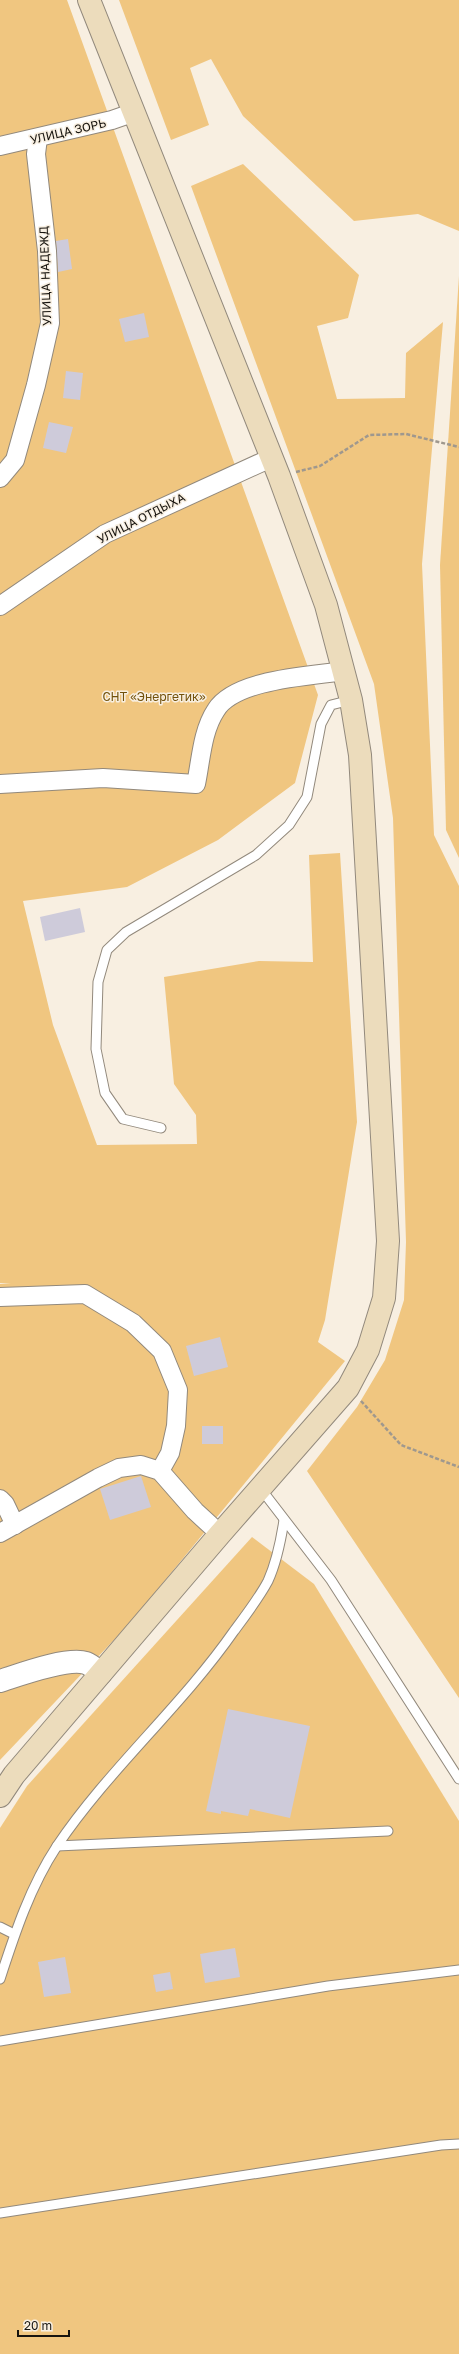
<svg xmlns="http://www.w3.org/2000/svg" width="459" height="2354" viewBox="0 0 459 2354" font-family="'Golos Text',sans-serif">
<rect width="100%" height="100%" fill="#f8efe1"/>
<g fill="#f0c680">
<polygon points="0,0 67,0 318,695 295,783 218,840 127,887 23,901 53,1025 97,1145 197,1144 196,1115 174,1084 164,977 259,961 313,962 309,855 340,853 357,1122 325,1320 318,1342 345,1361 130,1623 0,1760 0,1284 11,1284 0,1283"/>
<polygon points="119,0 459,0 459,231 418,214 354,221 243,116 211,59 190,68 209,125 171,140"/>
<polygon points="243,164 359,275 348,318 317,326 337,399 405,398 406,353 443,322 422,564 434,835 459,886 459,1698 307,1471 357,1407 385,1360 404,1300 406,1242 393,818 374,684 191,186"/>
<polygon points="459,276 459,858 446,830 440,565"/>
<polygon points="252,1537 314,1584 459,1821 459,2354 0,2354 0,1828 27,1786"/>
</g>
<g fill="#cecbda">
<polygon points="68,239 72,269 58,272 56,241"/>
<polygon points="144,313 149,337 125,342 119,319"/>
<polygon points="66,371 83,373 80,400 63,398"/>
<polygon points="49,422 73,427 66,453 43,448"/>
<polygon points="80,908 85,932 45,941 40,917"/>
<polygon points="220,1337 228,1367 194,1376 186,1346"/>
<rect x="202" y="1426" width="21" height="18"/>
<polygon points="141,1476 151,1507 110,1520 100,1489"/>
<polygon points="228,1709 310,1726 290,1818 250,1809 248,1816 221,1811 221,1814 206,1811"/>
<polygon points="235,1948 240,1977 205,1983 200,1954"/>
<polygon points="65,1957 71,1993 44,1997 38,1962"/>
<polygon points="170,1972 173,1989 156,1992 153,1975"/>
</g>
<g fill="none" stroke-linecap="round" stroke-linejoin="round">
<defs>
<g id="service">
<polyline points="161,1128 123,1119 105,1093 96,1049 98,982 107,950 126,932 256,855 289,825 307,797 321,724 331,705 351,700"/>
<polyline points="261,1489 331,1580 459,1779"/>
<polyline points="57,1846 388,1831"/>
<polyline points="0,1927 14,1934"/>
<path d="M 0,1979 C 15,1933 30,1887 57,1846 C 108,1770 181,1707 234,1631 C 246,1615 259,1598 268,1581 C 277,1561 281,1540 284,1520"/>
<polyline points="0,2041 328,1986 459,1970"/>
<polyline points="0,2213 441,2145 459,2144"/>
</g>
<g id="minor">
<polyline points="0,146 112,120 135,112"/>
<polyline points="0,478 15,460 36,385 50,323 47,251 36,154 38,138"/>
<polyline points="0,606 105,534 271,458"/>
<path d="M 0,784 L 103,778 L 196,784 C 201,760 202,731 216,710 C 235,679 311,676 344,671"/>
<polyline points="0,1297 85,1294 133,1323 162,1351 178,1390 176,1426 170,1453 160,1471"/>
<polyline points="0,1499 5,1504 15,1525"/>
<polyline points="0,1533 98,1478 119,1468 141,1465 160,1471 195,1511 220,1534"/>
</g>
<path id="tertiary" d="M 0,1681 C 19,1675 67,1657 86,1663 C 91,1665 97,1670 101,1673"/>
<polyline id="secondary" points="0,1796 14,1775 220,1534 348,1388 368,1350 384,1298 388,1241 360,755 351,700 326,605 279,476 89,0"/>
</defs>
<use href="#service" stroke="#92897c" stroke-width="11"/>
<use href="#minor" stroke="#92897c" stroke-width="20"/>
<use href="#tertiary" stroke="#92897c" stroke-width="24"/>
<use href="#secondary" stroke="#92897c" stroke-width="24"/>
<g stroke="#9f988e" stroke-width="2.5" stroke-dasharray="4 2" stroke-linecap="butt">
<polyline points="296,472 320,466 369,435 406,434 459,447"/>
<polyline points="361,1401 401,1445 459,1467"/>
</g>
<use href="#service" stroke="#fff" stroke-width="9"/>
<use href="#minor" stroke="#fff" stroke-width="18"/>
<use href="#tertiary" stroke="#fff" stroke-width="22"/>
<use href="#secondary" stroke="#ecdcbc" stroke-width="22"/>
</g>
<g text-anchor="middle" dominant-baseline="central" stroke-width="3" stroke-linejoin="round" paint-order="stroke">
<g font-size="12" fill="#17140f" stroke="#f8efe1">
<text transform="translate(68 131) rotate(-13)">УЛИЦА ЗОРЬ</text>
<text transform="translate(45 276) rotate(-92)">УЛИЦА НАДЕЖД</text>
<text transform="translate(141 518) rotate(-27)">УЛИЦА ОТДЫХА</text>
</g>
<g font-size="12" fill="#72510a" stroke="#f8efe1">
<text x="154" y="696">СНТ «Энергетик»</text>
</g>
</g>
<path d="M18 2330v6h51v-6" fill="none" stroke="#17140f" stroke-width="2"/>
<text x="24" y="2330" font-size="12" fill="#17140f" stroke="#f8efe1" stroke-width="3" paint-order="stroke">20 m</text>
</svg>
